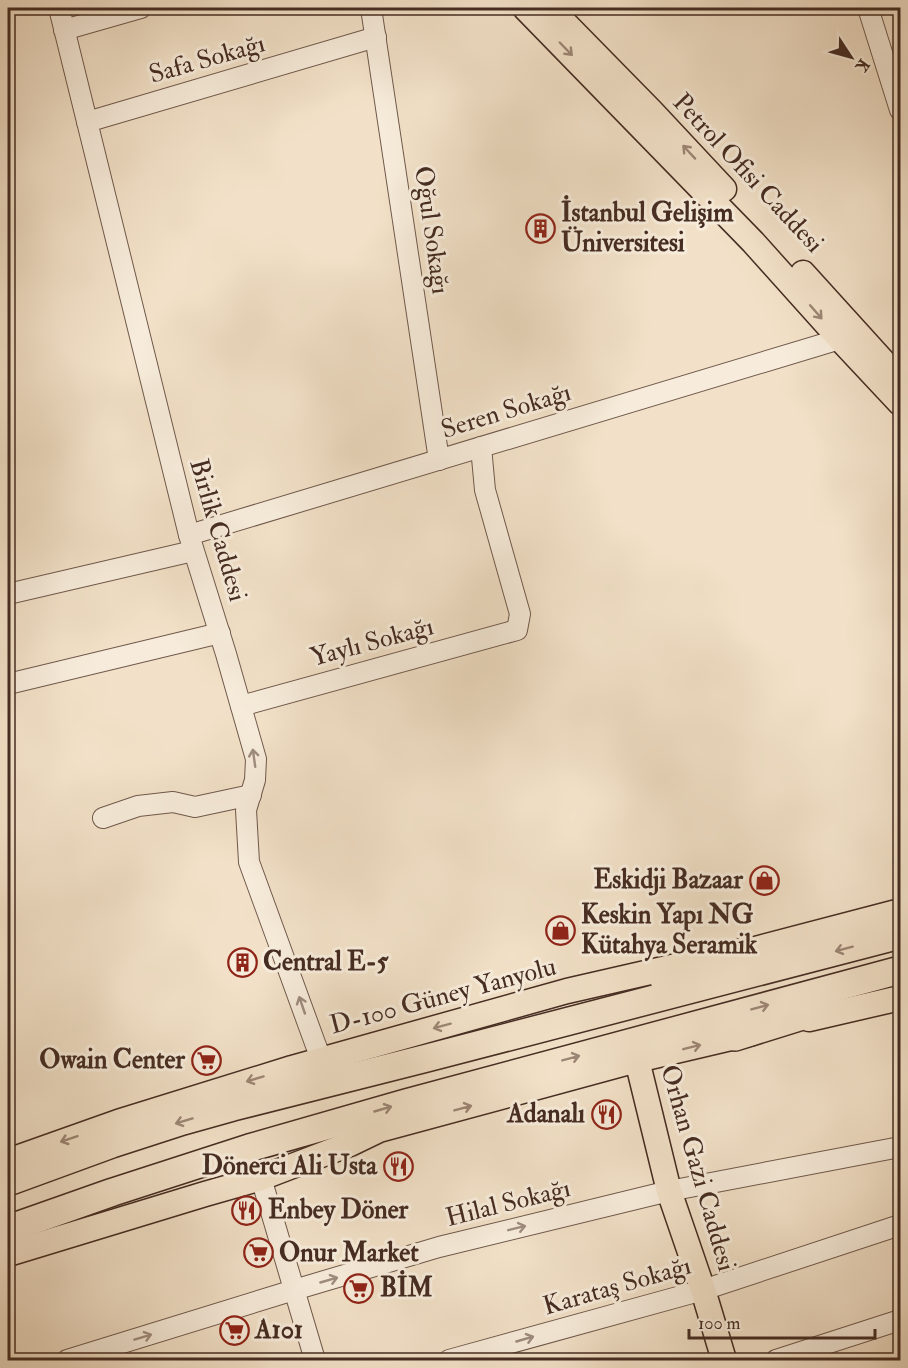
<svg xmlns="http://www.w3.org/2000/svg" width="908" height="1368" viewBox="0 0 908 1368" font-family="'IM FELL Double Pica',serif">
<rect width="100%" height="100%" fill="#f2e1c8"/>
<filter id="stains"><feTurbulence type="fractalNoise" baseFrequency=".00333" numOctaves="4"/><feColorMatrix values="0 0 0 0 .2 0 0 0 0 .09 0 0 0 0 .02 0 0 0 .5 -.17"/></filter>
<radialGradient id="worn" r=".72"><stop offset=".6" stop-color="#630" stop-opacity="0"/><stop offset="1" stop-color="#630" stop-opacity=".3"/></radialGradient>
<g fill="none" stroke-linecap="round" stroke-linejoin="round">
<defs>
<g id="minor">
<polyline points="59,8 189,535 226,654 256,759 255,780 246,810 249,862 315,1043 318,1051 325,1058"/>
<polyline points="371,8 439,460"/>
<polyline points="868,8 900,110"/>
<polyline points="64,30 141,8"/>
<polyline points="87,122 376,37"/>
<polyline points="189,535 840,339"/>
<polyline points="8,594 193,551"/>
<polyline points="8,684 220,633"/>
<polyline points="241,706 517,630 520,614 485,490 481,447"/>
<polyline points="103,818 138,806 173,802 195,807 251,795"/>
<polyline points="261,1178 315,1360"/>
<polyline points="67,1360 294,1290 439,1247 669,1191 900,1147"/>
<polyline points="449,1360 703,1290 900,1225"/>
<polyline points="776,1360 900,1320"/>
</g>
<g id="major">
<polyline points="525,8 753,242 840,339 900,403"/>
<polyline points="550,8 652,112 724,189"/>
<polyline points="803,273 900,380"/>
<polyline points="725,956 744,952 900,911"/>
<polyline points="809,1019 900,998"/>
<polyline points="637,1060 669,1191 703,1290 724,1360"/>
<polyline points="8,1161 118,1122 292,1068 567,991 685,964"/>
<polyline points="8,1254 205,1194 261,1178 350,1144 379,1130 637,1060 752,1033"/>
</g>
<g id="highway">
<polyline points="663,978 707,965 744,952"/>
<polyline points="735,1037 828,1008"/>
<polyline points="8,1182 112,1144 183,1121 233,1107 427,1058 900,935"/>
<polyline points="8,1229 113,1192 249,1148 406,1103 900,970"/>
</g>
</defs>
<use href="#minor" stroke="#70594c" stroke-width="22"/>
<use href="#major" stroke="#452c22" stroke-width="27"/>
<use href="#highway" stroke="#452c22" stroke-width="30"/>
<use href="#minor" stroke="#f7ecdb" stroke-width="20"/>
<use href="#major" stroke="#f2e1c8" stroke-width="24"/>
<use href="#highway" stroke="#f2e1c8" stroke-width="27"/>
</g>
<defs><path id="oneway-shaft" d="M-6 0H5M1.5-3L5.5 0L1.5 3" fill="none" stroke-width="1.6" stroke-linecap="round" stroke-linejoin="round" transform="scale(1.5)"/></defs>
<g stroke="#9c8675">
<use href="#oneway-shaft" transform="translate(566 49) rotate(46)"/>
<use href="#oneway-shaft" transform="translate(689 152) rotate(-133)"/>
<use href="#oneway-shaft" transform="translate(816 312) rotate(49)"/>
<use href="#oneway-shaft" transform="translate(844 949) rotate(165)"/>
<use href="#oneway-shaft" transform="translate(760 1007) rotate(-15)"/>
<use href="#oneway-shaft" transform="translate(442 1026) rotate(165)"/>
<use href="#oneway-shaft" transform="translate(692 1047) rotate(-14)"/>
<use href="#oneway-shaft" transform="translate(571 1058) rotate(-15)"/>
<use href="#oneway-shaft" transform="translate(255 1079) rotate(163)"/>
<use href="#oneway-shaft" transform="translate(463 1108) rotate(-15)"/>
<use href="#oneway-shaft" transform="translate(383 1109) rotate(-16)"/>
<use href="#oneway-shaft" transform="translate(184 1121) rotate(163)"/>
<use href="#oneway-shaft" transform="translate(69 1139) rotate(161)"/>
</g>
<g stroke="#9e8c7e">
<use href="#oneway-shaft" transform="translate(254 758) rotate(-98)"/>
<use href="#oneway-shaft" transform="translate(302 1005) rotate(-109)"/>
<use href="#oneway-shaft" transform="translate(517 1228) rotate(-14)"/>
<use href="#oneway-shaft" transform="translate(329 1280) rotate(-16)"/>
<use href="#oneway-shaft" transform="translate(143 1337) rotate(-17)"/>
<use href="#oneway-shaft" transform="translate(525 1339) rotate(-16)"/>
</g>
<defs>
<symbol id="building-ring" viewBox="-11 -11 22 22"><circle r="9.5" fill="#f7ecdb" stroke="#8f2418" stroke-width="1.5"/><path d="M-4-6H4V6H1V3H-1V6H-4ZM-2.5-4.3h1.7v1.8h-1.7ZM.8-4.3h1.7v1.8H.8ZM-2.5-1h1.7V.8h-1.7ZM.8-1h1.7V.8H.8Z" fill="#8f2418"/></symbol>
<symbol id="shop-ring" viewBox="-11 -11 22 22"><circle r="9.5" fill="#f7ecdb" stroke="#8f2418" stroke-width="1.5"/><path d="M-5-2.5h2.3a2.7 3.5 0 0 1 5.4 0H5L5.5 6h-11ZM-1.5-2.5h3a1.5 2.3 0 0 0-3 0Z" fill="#8f2418"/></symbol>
<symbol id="supermarket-ring" viewBox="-11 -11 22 22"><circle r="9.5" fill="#f7ecdb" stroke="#8f2418" stroke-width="1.5"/><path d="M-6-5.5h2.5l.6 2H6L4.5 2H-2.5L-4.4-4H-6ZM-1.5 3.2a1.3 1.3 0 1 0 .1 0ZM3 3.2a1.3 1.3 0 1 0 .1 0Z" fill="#8f2418"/></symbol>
<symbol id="restaurant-ring" viewBox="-11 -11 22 22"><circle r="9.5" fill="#f7ecdb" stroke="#8f2418" stroke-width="1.5"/><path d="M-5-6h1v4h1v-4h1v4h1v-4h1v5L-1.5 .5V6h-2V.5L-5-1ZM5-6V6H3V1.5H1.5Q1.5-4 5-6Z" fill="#8f2418"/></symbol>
</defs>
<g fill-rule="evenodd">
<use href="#building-ring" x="524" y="212" width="33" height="33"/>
<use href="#shop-ring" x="748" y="864" width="33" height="33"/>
<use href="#shop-ring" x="544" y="914" width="33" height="33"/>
<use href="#building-ring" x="226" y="946" width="33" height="33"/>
<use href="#supermarket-ring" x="190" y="1044" width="33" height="33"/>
<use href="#restaurant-ring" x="590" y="1098" width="33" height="33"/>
<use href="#restaurant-ring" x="382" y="1150" width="33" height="33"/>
<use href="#restaurant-ring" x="230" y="1194" width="33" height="33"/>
<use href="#supermarket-ring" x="242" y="1236" width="33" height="33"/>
<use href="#supermarket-ring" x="342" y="1272" width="33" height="33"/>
<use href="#supermarket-ring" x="218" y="1314" width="33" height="33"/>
</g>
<g text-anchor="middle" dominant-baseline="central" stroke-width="6" stroke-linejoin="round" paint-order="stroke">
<g font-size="26" fill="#452c22" stroke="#f7ecdb">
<text transform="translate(207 59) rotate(-16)">Safa Sokağı</text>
<text transform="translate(748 173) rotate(47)">Petrol Ofisi Caddesi</text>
<text transform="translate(432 230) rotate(82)">Oğul Sokağı</text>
<text transform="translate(506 411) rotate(-17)">Seren Sokağı</text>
<text transform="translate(218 530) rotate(74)">Birlik Caddesi</text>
<text transform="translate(372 642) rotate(-15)">Yaylı Sokağı</text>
<text transform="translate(443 996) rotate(-15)">D-100 Güney Yanyolu</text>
<text transform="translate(698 1168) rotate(74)">Orhan Gazi Caddesi</text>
<text transform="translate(508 1203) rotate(-14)">Hilal Sokağı</text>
<text transform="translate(617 1286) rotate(-16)">Karataş Sokağı</text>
</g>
<g font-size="26" font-weight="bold" fill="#452c22" stroke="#f7ecdb" text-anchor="start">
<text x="561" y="213">İstanbul Gelişim<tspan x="561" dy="30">Üniversitesi</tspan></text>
<text x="743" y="880" text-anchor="end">Eskidji Bazaar</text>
<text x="581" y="915">Keskin Yapı NG<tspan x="581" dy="30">Kütahya Seramik</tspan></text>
<text x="263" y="962">Central E-5</text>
<text x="185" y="1060" text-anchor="end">Owain Center</text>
<text x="585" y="1114" text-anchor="end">Adanalı</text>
<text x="377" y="1166" text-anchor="end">Dönerci Ali Usta</text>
<text x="268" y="1210">Enbey Döner</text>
<text x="279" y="1253">Onur Market</text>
<text x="380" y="1288">BİM</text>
<text x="255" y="1330">A101</text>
</g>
</g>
<rect width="908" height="1368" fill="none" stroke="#f2e1c8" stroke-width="30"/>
<rect x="9" y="9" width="890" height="1350" fill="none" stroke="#452c22" stroke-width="3"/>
<rect x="15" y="15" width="878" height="1338" fill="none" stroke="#452c22" stroke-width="1.5"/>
<g transform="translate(851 57) rotate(126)" stroke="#f7ecdb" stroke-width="4.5" paint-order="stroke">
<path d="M0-4.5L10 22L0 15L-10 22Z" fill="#452c22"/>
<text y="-9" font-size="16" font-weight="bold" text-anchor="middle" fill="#452c22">K</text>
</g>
<path d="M689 1329v9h186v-9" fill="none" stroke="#452c22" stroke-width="3"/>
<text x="698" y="1329" font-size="18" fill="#452c22" stroke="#f7ecdb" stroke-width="4.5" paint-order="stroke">100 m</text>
<rect width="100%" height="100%" filter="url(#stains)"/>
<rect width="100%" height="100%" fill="url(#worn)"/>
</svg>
